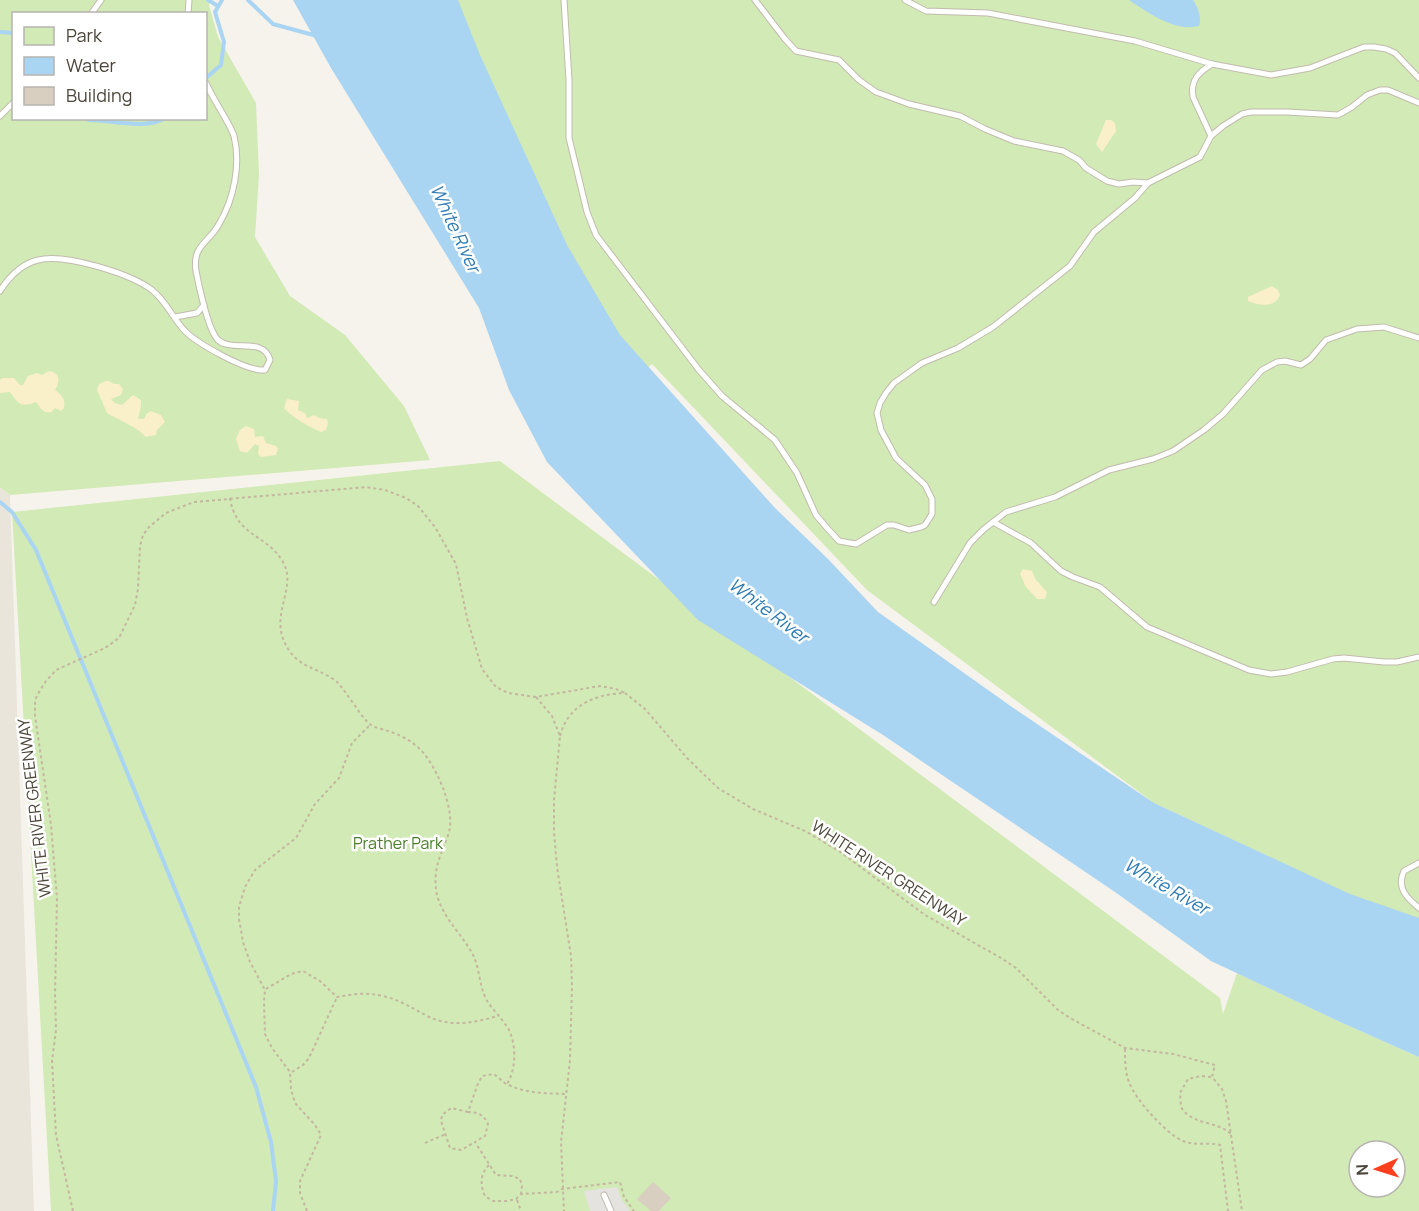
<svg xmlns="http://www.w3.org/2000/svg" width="1419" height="1211" viewBox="0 0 1419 1211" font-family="Manrope,sans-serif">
<rect width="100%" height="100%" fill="#f6f3ec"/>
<polygon fill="#eae5da" points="0,487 10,495 34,1211 0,1211"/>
<g fill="#d2eab5" fill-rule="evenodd">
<path d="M 0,0 L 211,0 L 209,5 L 218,37 L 256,103 L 259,175 L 255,237 L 290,296 L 345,335 L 404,406 L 430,460 L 10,495 L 0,487 ZM 14,14 L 206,14 L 206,118 L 14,118 Z"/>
<polygon points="398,0 1419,0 1419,923 1396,916 1154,803 867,590 652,364 629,384"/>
<path d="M 500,461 L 1220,998 L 1223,1014 L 1237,973 L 1338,1021 L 1419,1057 L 1419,1211 L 51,1211 L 12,512 ZM 1359,1151 L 1395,1151 L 1395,1187 L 1359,1187 Z"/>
</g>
<g fill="#f9efc9">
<polygon points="1106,120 1111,120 1115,123 1116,131 1102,152 1096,144"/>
<path d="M 1272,286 L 1278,290 L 1280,295 C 1275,308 1259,306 1248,301 L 1248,297 Z"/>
<path d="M 49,371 C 61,373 60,382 55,390 C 61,394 66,399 64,408 L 61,411 L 55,408 L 51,412 C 42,414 41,407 36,402 C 20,408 19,404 10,392 L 0,393 L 0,380 L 3,378 L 14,378 L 20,385 L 23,385 L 28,376 L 37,373 L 42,375 Z"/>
<path d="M 105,381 L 109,381 L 114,384 L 119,384 L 123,389 L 121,395 L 111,399 L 115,403 L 122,405 L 133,395 L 141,400 L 141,406 L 138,419 L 144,419 L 147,413 L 151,411 L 161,415 L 165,422 L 157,430 L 156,435 L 146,437 C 137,427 119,420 107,413 L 97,390 L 99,384 Z"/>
<path d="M 287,399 L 299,401 L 298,410 L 305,413 L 307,418 L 314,415 L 319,418 L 327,419 L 328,424 L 326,430 L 321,432 C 308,426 293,418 284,408 Z"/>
<polygon points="246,426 254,429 255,437 263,436 266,443 276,446 278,449 276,455 261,457 258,454 259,446 255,444 247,453 240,451 236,439 240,430"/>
<polygon points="1023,569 1032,571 1036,580 1047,592 1045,599 1037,599 1026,587 1020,574"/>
</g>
<polygon fill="#e5e3e0" points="617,1187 621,1198 630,1211 590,1211 584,1191"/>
<g fill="#a9d4f2">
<polygon points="293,0 458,0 480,55 567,245 620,335 775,508 828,559 878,612 1012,707 1154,803 1350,894 1419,918 1419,1057 1338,1021 1211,961 1115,892 883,735 698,620 547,462 509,390 479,308 331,68"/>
<path d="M 1129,0 L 1193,0 C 1198,7 1202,18 1199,26 C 1174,32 1149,13 1129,0 Z"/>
</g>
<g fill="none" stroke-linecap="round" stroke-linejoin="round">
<g stroke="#a9d4f2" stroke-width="4">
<polyline points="208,0 218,6"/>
<polyline points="248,0 273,24 317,36"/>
<polyline points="0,32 14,33"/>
<polyline points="206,78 221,65 224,42 215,12 222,0"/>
<path d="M 87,118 L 89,120 C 111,120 147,130 165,118"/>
<polyline points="0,502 12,512 36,550 256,1087 271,1142 276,1181 273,1211"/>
</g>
</g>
<polygon fill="#d8cfc1" points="653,1182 671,1198 659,1211 651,1211 637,1199"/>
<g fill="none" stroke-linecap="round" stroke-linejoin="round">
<defs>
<g id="service">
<polyline points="564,0 569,80 569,138 587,212 596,235 699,370 722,396 775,440 797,473 816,515 828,529 839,541 856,544 887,525 894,525 909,530 921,527 925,525 932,514 932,499 925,485 896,458 881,430 877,413 880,403 886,393 894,383 922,363 958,348 993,327 1070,266 1094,232 1135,198 1148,183 1200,157 1211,136 1223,126 1242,114 1251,112 1287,112 1338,115 1352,107 1367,95 1380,90 1388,90 1419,103"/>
<polyline points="755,0 785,39 796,51 839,60 859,80 876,92 909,104 960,116 985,129 1014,141 1063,151 1079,160 1086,168 1107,181 1119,184 1133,182 1148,183"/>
<polyline points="905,0 926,11 988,13 1135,41 1212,64 1271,75 1310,68 1364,47 1374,47 1386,49 1395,53 1419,78"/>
<polyline points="91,14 101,0"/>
<polyline points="188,14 189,0"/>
<polyline points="0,116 14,102"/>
<path d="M 1211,136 L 1193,97 C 1190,80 1199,72 1212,64"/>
<path d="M 0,291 C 9,277 21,264 38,260 C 65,253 131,274 152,290 C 166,301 172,317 184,330 C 196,343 247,372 265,370 L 270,360 C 263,336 233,353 218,340 C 208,330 199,286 196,271 C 192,245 209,243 219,224 C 234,199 241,164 234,136 C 230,123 212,98 206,83"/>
<polyline points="175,317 197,313 204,305"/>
<polyline points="993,522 1031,543 1061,571 1073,577 1100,587 1147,627 1249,670 1271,674 1287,672 1333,659 1344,658 1384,662 1397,662 1419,657"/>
<polyline points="934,602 970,543 984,529 1006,512 1055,497 1109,470 1153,459 1173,451 1204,430 1223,414 1262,370 1277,362 1285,361 1301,365 1310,359 1326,340 1357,329 1384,327 1419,338"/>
<path d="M 1419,863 L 1404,871 C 1396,888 1407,898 1419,908"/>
<polyline points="604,1195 611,1211"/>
</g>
</defs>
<use href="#service" stroke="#c2bbae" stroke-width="7"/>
<g stroke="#c4b79f" stroke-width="2" stroke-dasharray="3 3" stroke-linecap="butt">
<path d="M 230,498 C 236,537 267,534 283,562 C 299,590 264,618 291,653 C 302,668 323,670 337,682 C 347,692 362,719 371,725 C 375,728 383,729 388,731 C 404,736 418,744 428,759 C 440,777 452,805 450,827 C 449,835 445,842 443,849 C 434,869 432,890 443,910 C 451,926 465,939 473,955 C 480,969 479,985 486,999 C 491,1008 499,1015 505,1024 C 517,1038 517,1069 507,1084 C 526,1094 545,1093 566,1094"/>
<polyline points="536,697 552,716 560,736 554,800 554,832 557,867 571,956 572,986 570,1060 561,1142 564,1211"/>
<path d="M 560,736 C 568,705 595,694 625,693 L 645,709 L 687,758 L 718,788 L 753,809 L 805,831 L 839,851 L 925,915 L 1001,958 L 1016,968 L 1058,1010 L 1070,1018 L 1125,1048 L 1173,1054 L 1215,1065 L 1212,1077 L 1222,1089 L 1226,1101 L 1242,1211"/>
<path d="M 266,989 L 291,974 L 303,971 L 320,981 L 337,997 C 353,994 367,992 383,996 C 400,1000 414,1009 429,1017 C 451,1027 475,1023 497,1016"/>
<path d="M 1125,1049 C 1125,1060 1125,1072 1129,1082 C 1135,1099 1166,1134 1183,1141 C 1195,1146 1208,1142 1220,1145 L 1228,1211"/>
<polyline points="292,1072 303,1065 309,1058 337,997"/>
<path d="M 1211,1077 L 1201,1076 L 1188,1079 L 1180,1093 L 1181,1107 C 1192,1126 1218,1120 1232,1135"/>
<path d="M 506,1084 L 494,1074 L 482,1076 L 477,1086 L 468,1112 C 478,1112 484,1115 488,1124 L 485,1136 L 475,1142 L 496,1175 L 512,1176 L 520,1179 L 522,1186 L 521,1194"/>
<polyline points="468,1112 451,1108 442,1115 441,1121 450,1148 461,1150 475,1142"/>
<polyline points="425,1143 446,1134"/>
<path d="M 489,1165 C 480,1174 480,1185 485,1196 L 493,1201 L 507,1201 L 516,1199 L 521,1194 L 557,1192 L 562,1189 L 620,1182 L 624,1197 L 634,1211"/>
<polyline points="517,1200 521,1211"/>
<polyline points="73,1211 56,1135 52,1061 56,1030 55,993 57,898 51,825 35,716 35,700 39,692 46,681 56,670 105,648 119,638 135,605 138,589 140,546 143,535 149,527 166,513 194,502 366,487 385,490 406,498 418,506 435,527 456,564 467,618 482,669 496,687 508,693 536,697 600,686 616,689 625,693"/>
<polyline points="307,1211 300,1193 300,1181 321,1135 315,1125 295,1103 291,1089 290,1072 272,1048 265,1034 264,1002 265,990 250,962 243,942 239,919 239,907 245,887 255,870 296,838 315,804 339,778 352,743 370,725"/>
</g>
<use href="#service" stroke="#fff" stroke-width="5"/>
</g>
<g text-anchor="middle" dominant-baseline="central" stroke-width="5" stroke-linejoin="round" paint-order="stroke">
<g font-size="16" fill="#4b4439" stroke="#fff">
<text transform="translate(34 808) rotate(-97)">WHITE RIVER GREENWAY</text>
<text transform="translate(889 873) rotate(33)">WHITE RIVER GREENWAY</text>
</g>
<g font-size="16" fill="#4a7f2a" stroke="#fff">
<text x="398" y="843">Prather Park</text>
</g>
<g font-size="18" font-style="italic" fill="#2e7ab2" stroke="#fff">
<text transform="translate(456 228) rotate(65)">White River</text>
<text transform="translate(769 610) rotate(37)">White River</text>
<text transform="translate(1167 886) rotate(30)">White River</text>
</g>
</g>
<rect x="12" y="12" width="195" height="108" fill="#ffffff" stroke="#b7b4b0" stroke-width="1.5"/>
<rect x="24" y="27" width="30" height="18" fill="#d2eab5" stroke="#b7b4b0" stroke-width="1.5"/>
<text x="66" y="42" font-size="18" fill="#4b4439">Park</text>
<rect x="24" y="57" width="30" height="18" fill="#a9d4f2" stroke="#b7b4b0" stroke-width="1.5"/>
<text x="66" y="72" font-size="18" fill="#4b4439">Water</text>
<rect x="24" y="87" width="30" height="18" fill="#d8cfc1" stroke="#b7b4b0" stroke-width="1.5"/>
<text x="66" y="102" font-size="18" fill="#4b4439">Building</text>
<g transform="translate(1377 1169) rotate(267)"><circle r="28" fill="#ffffff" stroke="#b7b4b0" stroke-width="1.5"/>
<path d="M0-4.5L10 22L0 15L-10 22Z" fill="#fc3f1d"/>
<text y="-9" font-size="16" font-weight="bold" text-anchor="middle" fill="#4b4439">N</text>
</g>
</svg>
